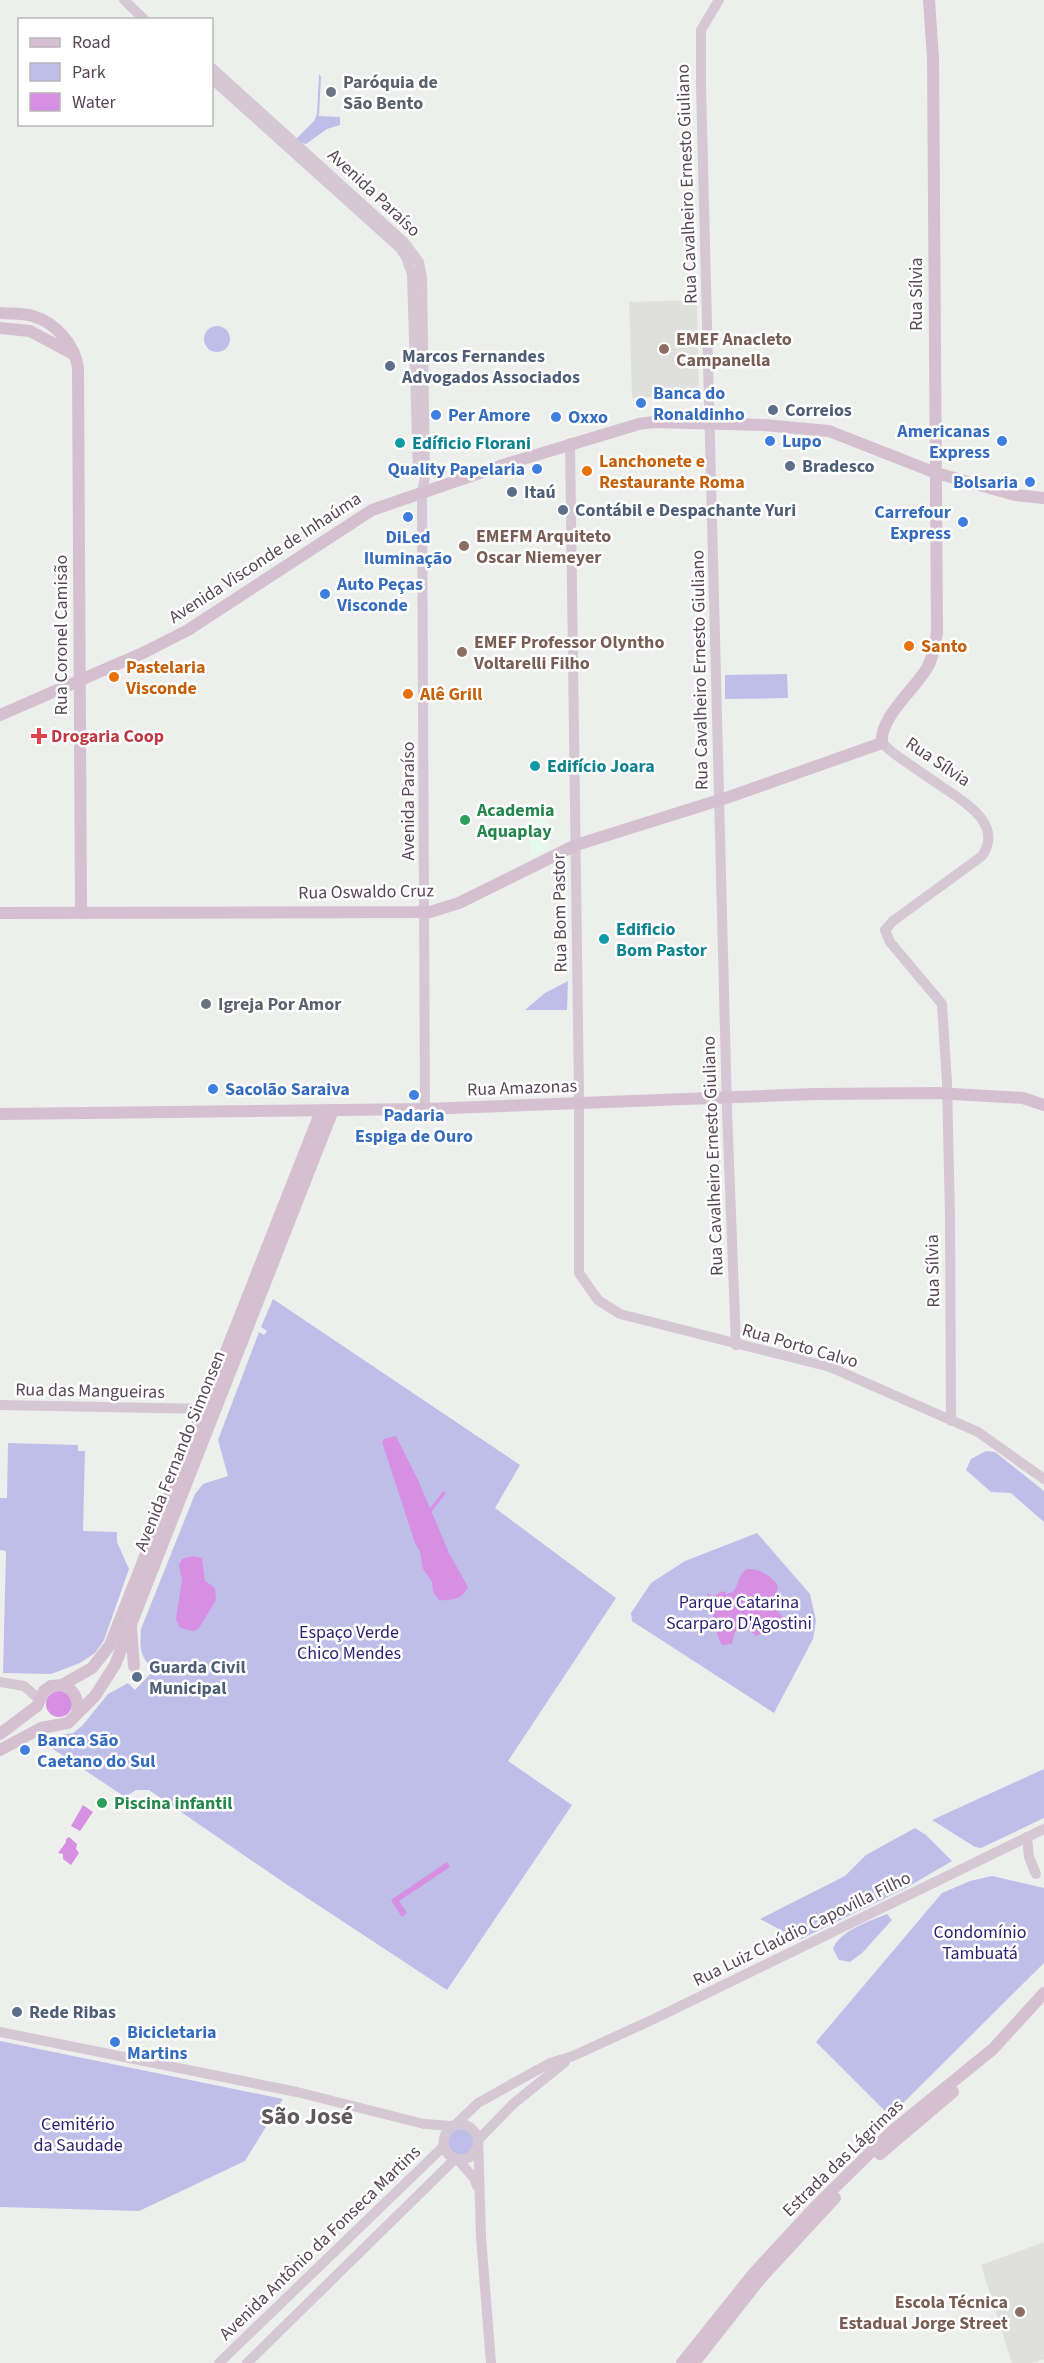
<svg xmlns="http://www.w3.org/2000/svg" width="1044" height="2363" viewBox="0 0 1044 2363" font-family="'Source Sans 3',sans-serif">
<rect width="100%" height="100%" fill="#edefec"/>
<polygon fill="#e6f9ed" points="529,819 547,819 547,849 530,859"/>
<g fill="#dfe0dd">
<polygon points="697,300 699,396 632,398 629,302"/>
<polygon points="1044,2242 1044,2359 1032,2363 1012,2363 981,2265"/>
</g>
<g fill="#bfbee9">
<polygon points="319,74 321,77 319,116 340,117 340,125 327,129 306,144 299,142 296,139 314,121 317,114"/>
<circle cx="217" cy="339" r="13"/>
<polygon points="787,674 788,698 725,699 725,675"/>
<polygon points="568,981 567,1010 525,1010 545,993"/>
<path d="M 273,1299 L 520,1465 L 495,1508 L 616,1598 L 508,1761 L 572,1805 L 447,1990 L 286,1884 L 149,1790 L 136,1790 L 125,1797 L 38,1739 L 73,1733 L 82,1726 L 108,1694 L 128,1683 L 135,1690 L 154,1670 C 139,1654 140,1652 141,1629 L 195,1494 L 203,1484 L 228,1476 L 218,1440 L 259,1332 L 264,1335 L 267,1331 L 261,1327 Z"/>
<polygon points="8,1443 78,1445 78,1451 85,1451 83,1531 117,1532 117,1542 129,1569 104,1640 95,1653 80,1663 51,1674 3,1673 6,1551 0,1550 0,1498 7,1498"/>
<polygon points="986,1451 995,1452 1044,1491 1044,1522 1011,1493 991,1492 966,1470 971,1459"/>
<polygon points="757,1533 810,1594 816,1621 813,1639 774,1713 632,1621 631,1613 651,1583 685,1561"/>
<polygon points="1044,1769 1044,1818 981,1848 975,1847 932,1820"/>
<polygon points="915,1828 926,1835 952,1861 906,1888 799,1940 760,1919 845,1876 866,1855"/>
<polygon points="992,1876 1044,1888 1044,1963 890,2116 816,2042 942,1893 970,1881"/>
<path d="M 887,1914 L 892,1920 L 862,1953 L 850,1962 L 839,1960 L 833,1949 C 839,1931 870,1921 887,1914 Z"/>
<polygon points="0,2041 283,2099 245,2161 139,2211 0,2207"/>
<circle cx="461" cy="2142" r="13"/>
</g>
<g fill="#d68fe2">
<path d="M 396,1436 L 418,1480 L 449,1553 L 468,1587 C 463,1599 451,1601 439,1600 L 433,1592 L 432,1582 L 423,1569 L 420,1552 L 415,1543 L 382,1442 L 384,1439 Z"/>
<polygon points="193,1556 202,1558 205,1581 215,1588 216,1600 199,1628 194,1631 180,1628 176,1619 182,1580 179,1565 182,1559"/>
<path d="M 747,1569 C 760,1569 771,1575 778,1586 L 774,1604 L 783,1618 L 782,1622 L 769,1631 L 756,1636 L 748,1629 L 739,1627 L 734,1634 L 732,1644 L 722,1645 C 713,1630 715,1613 707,1597 L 707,1593 L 712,1597 L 723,1591 L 727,1594 L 734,1591 L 742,1573 Z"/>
<circle cx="59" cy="1704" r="13"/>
<polygon points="83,1805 93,1812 80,1831 71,1826"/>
<polygon points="69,1837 77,1844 76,1849 79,1853 71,1865 63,1859 63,1854 58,1853 66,1842 66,1839"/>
<polygon points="447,1862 450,1867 399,1901 407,1913 402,1917 391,1900"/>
</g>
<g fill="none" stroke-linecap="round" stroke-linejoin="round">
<polyline stroke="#d68fe2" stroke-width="3" points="430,1511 444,1493"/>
<g stroke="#d5c7d4" stroke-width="10">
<polyline points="124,0 145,20"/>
<polyline points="719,0 701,30 701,87 727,1110 736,1345"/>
<polyline points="212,68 404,242 419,262 422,277 425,477 422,492 425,1109"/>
<polyline points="212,79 400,248 406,257 412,274 418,472"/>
<polyline points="570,443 579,1095 579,1273 598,1300 620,1314 830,1367 978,1432 1044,1479"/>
<path d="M 882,743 L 892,752 C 907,763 922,773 938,784 C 960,799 1005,823 982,856 L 893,921 L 885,930 L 890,942 L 942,1004 L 947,1083 L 950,1217 L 951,1421"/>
<polyline points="0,1405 209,1409"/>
<polyline points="0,1682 24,1686 39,1699"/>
<polyline points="1027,1837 1029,1857 1036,1874"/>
<polyline points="0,2032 297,2092 424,2124 452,2126"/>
<polyline points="456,2124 478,2103 550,2063 573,2056 654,2019 1044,1829"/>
<polyline points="478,2140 513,2104 565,2062"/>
<path d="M 478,2147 L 470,2157 C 464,2160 458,2161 452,2157 C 428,2142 460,2104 478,2137 L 481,2237 L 491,2363"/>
<polyline points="458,2160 474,2178 477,2186"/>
<polyline points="219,2363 444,2146"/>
<polyline points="247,2363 455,2159"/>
</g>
<g stroke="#d4c0d1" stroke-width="12">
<path d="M 0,313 C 11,314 23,313 33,316 C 56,323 75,345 78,368 L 81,913"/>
<polyline points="0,328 30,331 73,354"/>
<polyline points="0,715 145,652 188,630 372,510 503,465 639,424 653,422 764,425 829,431 936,473 1015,495 1044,498"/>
<path d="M 0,913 L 430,912 L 459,903 L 576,845 L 729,797 L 882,743 C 879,718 915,689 927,668 C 933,658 935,645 937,633 L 933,58 L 929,0"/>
<polyline points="0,1114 425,1109 815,1094 936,1093 1023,1098 1044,1105"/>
<polyline points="131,1628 134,1666"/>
<path d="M 62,1685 C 75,1690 79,1699 77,1713"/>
<polyline points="0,1734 37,1706 44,1691 51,1686 62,1685 92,1668 110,1645 321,1111"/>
<polyline points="0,1750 41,1728 68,1723 95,1696 115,1665 333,1110"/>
<polyline points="880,2154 953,2092"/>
<polyline points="682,2363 754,2273 813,2209 891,2132 993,2049 1044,1993"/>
<polyline points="694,2363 761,2278 835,2198"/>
</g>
</g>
<g fill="#6b7280" stroke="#fff" stroke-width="2">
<circle cx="331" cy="92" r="6"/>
<circle cx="206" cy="1004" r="6"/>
</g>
<g fill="#8d6e63" stroke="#fff" stroke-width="2">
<circle cx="664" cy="349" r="6"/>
<circle cx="464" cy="546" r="6"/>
<circle cx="462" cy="652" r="6"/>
<circle cx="1020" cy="2312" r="6"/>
</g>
<g fill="#5c6f8a" stroke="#fff" stroke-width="2">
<circle cx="390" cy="366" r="6"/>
<circle cx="773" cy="410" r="6"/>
<circle cx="790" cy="466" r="6"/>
<circle cx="512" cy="492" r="6"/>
<circle cx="563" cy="510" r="6"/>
<circle cx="137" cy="1677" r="6"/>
<circle cx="17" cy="2012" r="6"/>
</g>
<g fill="#3f7fe0" stroke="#fff" stroke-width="2">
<circle cx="641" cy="403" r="6"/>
<circle cx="436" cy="415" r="6"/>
<circle cx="556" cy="417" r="6"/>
<circle cx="770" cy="441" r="6"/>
<circle cx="1002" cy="441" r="6"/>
<circle cx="537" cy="469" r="6"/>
<circle cx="1030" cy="482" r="6"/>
<circle cx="408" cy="517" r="6"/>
<circle cx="963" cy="522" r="6"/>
<circle cx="325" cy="594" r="6"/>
<circle cx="213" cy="1089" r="6"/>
<circle cx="414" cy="1095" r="6"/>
<circle cx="25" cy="1750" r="6"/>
<circle cx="115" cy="2042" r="6"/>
</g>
<g fill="#0f9aa8" stroke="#fff" stroke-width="2">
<circle cx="400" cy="443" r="6"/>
<circle cx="535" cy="766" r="6"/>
<circle cx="604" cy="939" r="6"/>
</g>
<g fill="#e8710a" stroke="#fff" stroke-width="2">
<circle cx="587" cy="471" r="6"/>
<circle cx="909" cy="646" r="6"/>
<circle cx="114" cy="677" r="6"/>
<circle cx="408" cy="694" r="6"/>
</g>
<path fill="#e0444e" stroke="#fff" stroke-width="2" d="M36 727h6v6h6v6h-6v6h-6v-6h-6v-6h6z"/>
<g fill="#2e9e5b" stroke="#fff" stroke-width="2">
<circle cx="465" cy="820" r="6"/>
<circle cx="102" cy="1803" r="6"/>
</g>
<g text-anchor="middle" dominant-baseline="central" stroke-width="5" stroke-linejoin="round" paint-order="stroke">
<g font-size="18" font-weight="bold" fill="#5b616d" stroke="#fff" text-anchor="start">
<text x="343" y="82">Paróquia de<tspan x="343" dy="21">São Bento</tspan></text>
<text x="218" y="1004">Igreja Por Amor</text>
</g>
<g font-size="18" fill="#584656" stroke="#fff">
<text transform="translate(687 184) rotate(-92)">Rua Cavalheiro Ernesto Giuliano</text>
<text transform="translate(374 193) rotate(43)">Avenida Paraíso</text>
<text transform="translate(916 294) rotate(-90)">Rua Sílvia</text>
<text transform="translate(265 558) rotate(-33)">Avenida Visconde de Inhaúma</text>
<text transform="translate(61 635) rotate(-90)">Rua Coronel Camisão</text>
<text transform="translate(700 670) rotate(-91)">Rua Cavalheiro Ernesto Giuliano</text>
<text transform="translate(938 762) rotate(34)">Rua Sílvia</text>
<text transform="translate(408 801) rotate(-90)">Avenida Paraíso</text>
<text transform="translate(366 892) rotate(-1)">Rua Oswaldo Cruz</text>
<text transform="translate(560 913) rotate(-91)">Rua Bom Pastor</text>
<text transform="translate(522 1088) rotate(-2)">Rua Amazonas</text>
<text transform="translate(713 1156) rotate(-92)">Rua Cavalheiro Ernesto Giuliano</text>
<text transform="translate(933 1271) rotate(-91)">Rua Sílvia</text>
<text transform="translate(800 1346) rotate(16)">Rua Porto Calvo</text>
<text transform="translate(90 1391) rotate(1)">Rua das Mangueiras</text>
<text transform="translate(180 1451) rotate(-68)">Avenida Fernando Simonsen</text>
<text transform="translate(802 1929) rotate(-26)">Rua Luiz Claúdio Capovilla Filho</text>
<text transform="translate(843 2158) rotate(-44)">Estrada das Lágrimas</text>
<text transform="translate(320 2243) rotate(-44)">Avenida Antônio da Fonseca Martins</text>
</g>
<g font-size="18" font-weight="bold" fill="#785e54" stroke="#fff" text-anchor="start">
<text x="676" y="339">EMEF Anacleto<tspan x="676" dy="21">Campanella</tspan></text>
<text x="476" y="536">EMEFM Arquiteto<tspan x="476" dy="21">Oscar Niemeyer</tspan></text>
<text x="474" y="642">EMEF Professor Olyntho<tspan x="474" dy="21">Voltarelli Filho</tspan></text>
<text x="1008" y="2302" text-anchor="end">Escola Técnica<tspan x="1008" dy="21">Estadual Jorge Street</tspan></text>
</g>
<g font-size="18" font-weight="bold" fill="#4e5e75" stroke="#fff" text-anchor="start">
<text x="402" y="356">Marcos Fernandes<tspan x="402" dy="21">Advogados Associados</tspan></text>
<text x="785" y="410">Correios</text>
<text x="802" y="466">Bradesco</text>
<text x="524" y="492">Itaú</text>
<text x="575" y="510">Contábil e Despachante Yuri</text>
<text x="149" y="1667">Guarda Civil<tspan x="149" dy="21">Municipal</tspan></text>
<text x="29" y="2012">Rede Ribas</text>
</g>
<g font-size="18" font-weight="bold" fill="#366cbe" stroke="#fff" text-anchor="start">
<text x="653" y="393">Banca do<tspan x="653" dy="21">Ronaldinho</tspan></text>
<text x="448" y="415">Per Amore</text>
<text x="568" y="417">Oxxo</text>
<text x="990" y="431" text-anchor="end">Americanas<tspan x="990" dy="21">Express</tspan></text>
<text x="782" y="441">Lupo</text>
<text x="525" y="469" text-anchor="end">Quality Papelaria</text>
<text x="1018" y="482" text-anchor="end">Bolsaria</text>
<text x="951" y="512" text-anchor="end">Carrefour<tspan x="951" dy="21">Express</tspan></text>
<text x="408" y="537" text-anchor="middle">DiLed<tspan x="408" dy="21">Iluminação</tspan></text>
<text x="337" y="584">Auto Peças<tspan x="337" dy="21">Visconde</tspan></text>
<text x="225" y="1089">Sacolão Saraiva</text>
<text x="414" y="1115" text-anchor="middle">Padaria<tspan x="414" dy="21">Espiga de Ouro</tspan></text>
<text x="37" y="1740">Banca São<tspan x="37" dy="21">Caetano do Sul</tspan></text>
<text x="127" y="2032">Bicicletaria<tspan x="127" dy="21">Martins</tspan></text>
</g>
<g font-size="18" font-weight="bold" fill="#0d838f" stroke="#fff" text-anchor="start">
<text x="412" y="443">Edíficio Florani</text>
<text x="547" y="766">Edifício Joara</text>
<text x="616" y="929">Edificio<tspan x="616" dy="21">Bom Pastor</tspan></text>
</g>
<g font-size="18" font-weight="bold" fill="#c56008" stroke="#fff" text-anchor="start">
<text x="599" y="461">Lanchonete e<tspan x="599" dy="21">Restaurante Roma</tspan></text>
<text x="921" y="646">Santo</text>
<text x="126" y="667">Pastelaria<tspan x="126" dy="21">Visconde</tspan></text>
<text x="420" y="694">Alê Grill</text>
</g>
<g font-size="18" font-weight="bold" fill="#be3a42" stroke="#fff" text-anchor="start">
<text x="51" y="736">Drogaria Coop</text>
</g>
<g font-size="18" font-weight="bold" fill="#27864d" stroke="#fff" text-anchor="start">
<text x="477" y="810">Academia<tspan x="477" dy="21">Aquaplay</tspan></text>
<text x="114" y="1803">Piscina infantil</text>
</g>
<g font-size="18" fill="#2b1f71" stroke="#fff">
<text x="739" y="1602">Parque Catarina<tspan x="739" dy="21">Scarparo D'Agostini</tspan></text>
<text x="349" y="1632">Espaço Verde<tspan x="349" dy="21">Chico Mendes</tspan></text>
<text x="980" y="1932">Condomínio<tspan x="980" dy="21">Tambuatá</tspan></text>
<text x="78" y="2124">Cemitério<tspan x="78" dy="21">da Saudade</tspan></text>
</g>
<g font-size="24" font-weight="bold" fill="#605a5f" stroke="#fff">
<text x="307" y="2116">São José</text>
</g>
</g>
<rect x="18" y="18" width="195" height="108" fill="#ffffff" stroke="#bcb5bb" stroke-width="1.5"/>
<rect x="30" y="38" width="30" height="9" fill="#d4c0d1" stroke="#bcb5bb" stroke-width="1.5"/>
<text x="72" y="48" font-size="18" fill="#584656">Road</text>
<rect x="30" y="63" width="30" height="18" fill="#bfbee9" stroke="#bcb5bb" stroke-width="1.5"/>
<text x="72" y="78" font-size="18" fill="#584656">Park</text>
<rect x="30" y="93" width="30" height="18" fill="#d68fe2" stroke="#bcb5bb" stroke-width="1.5"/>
<text x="72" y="108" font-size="18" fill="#584656">Water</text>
</svg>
